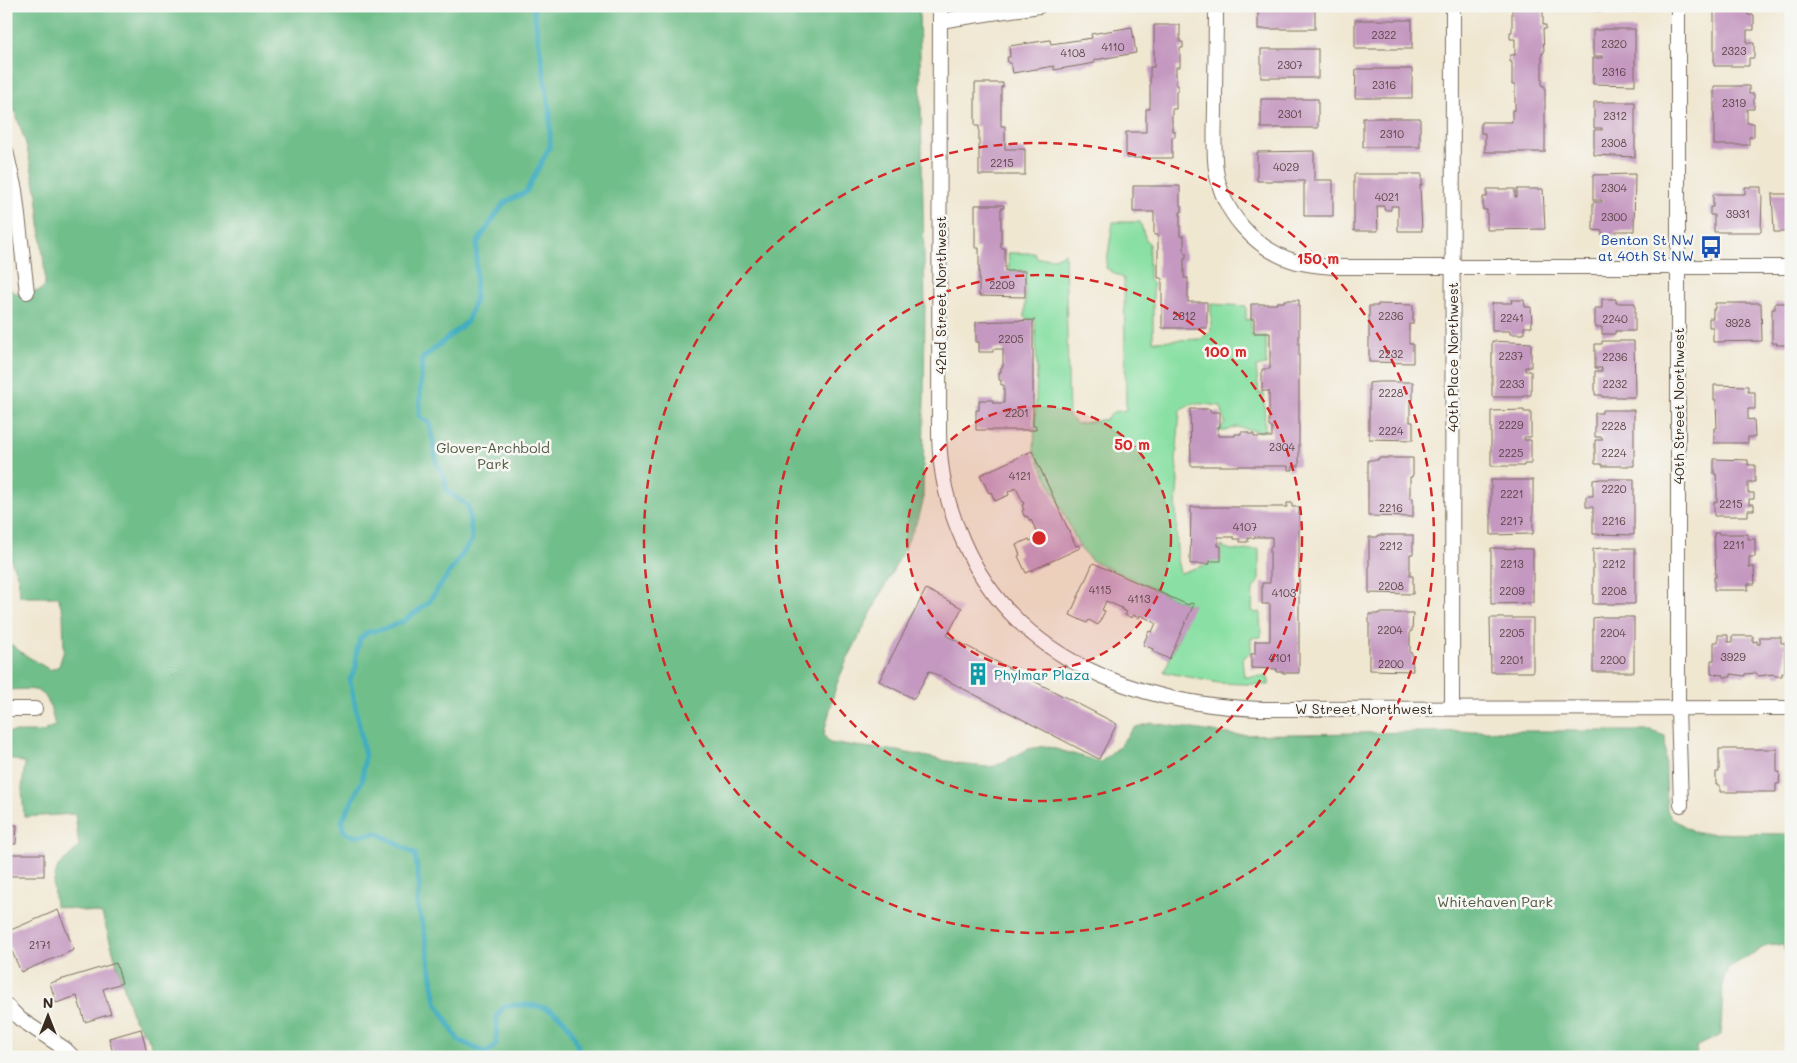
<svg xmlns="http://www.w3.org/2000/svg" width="1797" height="1063" viewBox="0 0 1797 1063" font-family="Mali,sans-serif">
<rect width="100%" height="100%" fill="#f6f6f2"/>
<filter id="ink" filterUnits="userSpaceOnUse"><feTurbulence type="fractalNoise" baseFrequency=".02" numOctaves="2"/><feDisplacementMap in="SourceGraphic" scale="10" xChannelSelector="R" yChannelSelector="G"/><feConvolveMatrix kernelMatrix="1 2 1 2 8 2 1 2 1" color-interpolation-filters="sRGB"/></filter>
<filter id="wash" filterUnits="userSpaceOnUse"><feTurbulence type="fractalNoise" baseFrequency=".0096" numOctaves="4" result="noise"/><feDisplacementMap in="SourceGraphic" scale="20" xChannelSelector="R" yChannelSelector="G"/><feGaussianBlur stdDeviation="1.12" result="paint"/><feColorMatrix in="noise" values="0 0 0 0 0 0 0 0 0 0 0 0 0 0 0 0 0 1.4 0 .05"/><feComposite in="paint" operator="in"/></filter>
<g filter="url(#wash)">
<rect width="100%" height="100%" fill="#f0e7d1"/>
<path fill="#8ae0a4" stroke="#628561" d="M 1113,222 L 1140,222 L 1146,240 L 1149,243 L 1149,280 L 1153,284 L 1153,341 L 1201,339 L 1211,331 L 1211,304 L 1246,306 L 1246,320 L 1251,319 L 1251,336 L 1266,336 L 1266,365 L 1256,367 L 1259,394 L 1264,394 L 1265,429 L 1262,432 L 1236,427 L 1225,431 L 1218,431 L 1225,423 L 1221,406 C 1205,405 1194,400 1180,410 L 1176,460 L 1178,481 L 1176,507 L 1177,560 L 1180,573 L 1209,564 L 1210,561 L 1220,561 L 1221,546 C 1233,553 1245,550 1259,549 L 1259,580 L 1253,589 L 1252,611 L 1256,613 L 1260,612 L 1261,637 L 1251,638 L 1251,652 L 1242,659 L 1244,677 L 1267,676 L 1269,681 L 1269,685 L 1218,683 L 1164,672 L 1193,604 L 1186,604 L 1091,560 L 1080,548 L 1034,451 L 1037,370 L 1035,321 L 1025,318 L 1025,271 L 1009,271 L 1008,253 L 1034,253 L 1037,258 L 1054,258 L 1065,253 L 1069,416 L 1077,424 L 1107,419 L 1113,412 L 1126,410 L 1124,279 L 1106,268 Z"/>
<path fill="#6fbe8a" stroke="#557454" d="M 6,6 L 919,6 L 925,305 L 923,502 L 919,517 L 907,543 L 846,662 L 836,686 L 825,729 L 824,735 L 829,743 L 898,751 L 967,765 L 987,767 L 995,766 L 1029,749 L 1045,746 L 1101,762 L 1120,745 L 1130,732 L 1136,727 L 1152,723 L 1234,735 L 1479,731 L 1652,731 L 1665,736 L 1667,810 L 1671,818 L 1696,833 L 1791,834 L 1791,969 L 1783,945 L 1769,944 L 1728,968 L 1723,981 L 1721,1035 L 1696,1047 L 1697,1057 L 154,1057 L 150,1041 L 133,1018 L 102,914 L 55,906 L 53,885 L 58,866 L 79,847 L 75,814 L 24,817 L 22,788 L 25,763 L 6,757 L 6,732 L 46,732 L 46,729 L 55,726 C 46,688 45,688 6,690 L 6,643 L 12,645 L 22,653 L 50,670 L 59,666 L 64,650 L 63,612 L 58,597 L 29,597 L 20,596 L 18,577 L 9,556 L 6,554 L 6,278 L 9,288 L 15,293 L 40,291 L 45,285 L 45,275 L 37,194 L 26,144 L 6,85 Z"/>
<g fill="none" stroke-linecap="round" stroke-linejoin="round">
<path stroke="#42aec0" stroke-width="5" d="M 533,6 L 550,113 L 550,146 L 526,192 L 504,203 L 477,243 L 475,300 L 467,322 L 422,359 L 419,416 L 430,423 L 437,465 L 444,475 L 447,491 L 468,506 L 472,540 L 428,603 L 405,620 L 385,629 L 368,632 L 360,639 L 356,654 L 356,667 L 350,680 L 365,756 L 362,781 L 342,821 L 344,831 L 353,836 L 378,833 L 415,854 L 419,884 L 417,904 L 424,930 L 436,1002 L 458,1040 L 486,1053 L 496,1045 L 497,1015 L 505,1006 C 534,1003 559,1005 573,1034 C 577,1041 578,1049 581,1057"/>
</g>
<g id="blocks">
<g fill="#c498c0">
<rect x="1258" y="6" width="57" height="23"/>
<polygon points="1543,6 1543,25 1546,25 1546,29 1543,29 1544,53 1542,53 1542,86 1545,86 1545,152 1485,152 1485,133 1481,133 1481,122 1512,122 1512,110 1515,110 1515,85 1512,85 1512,62 1510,62 1510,55 1515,55 1515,39 1510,39 1510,32 1512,32 1512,7"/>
<polygon points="1594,6 1635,6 1635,12 1594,11"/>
<polygon points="1714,6 1748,6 1748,15 1754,15 1754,30 1747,30 1747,43 1754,43 1754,58 1749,58 1749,66 1714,66"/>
<rect x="1355" y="20" width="57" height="29"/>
<polygon points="1154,25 1180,25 1180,42 1183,42 1183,48 1180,48 1180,67 1176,67 1176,85 1178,85 1178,91 1176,91 1176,109 1172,109 1172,131 1175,131 1175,137 1172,137 1172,158 1126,158 1126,132 1146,132 1146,109 1150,109 1150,67 1154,67"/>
<polygon points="1132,27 1136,53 1094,60 1095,63 1054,70 1054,66 1013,73 1011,63 1008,63 1007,57 1010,57 1009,46 1050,40 1051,44 1092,38 1091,34"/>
<polygon points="1602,29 1635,29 1635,85 1593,84 1593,58 1602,58 1602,56 1593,56 1593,30 1602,30"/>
<rect x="1261" y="49" width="57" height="29"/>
<polygon points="1356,69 1412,69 1412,98 1355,98"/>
<polygon points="975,83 1003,83 1003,87 1001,87 1001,126 1005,126 1005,149 1025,149 1025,175 979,175 979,126 975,126"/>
<polygon points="1714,86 1749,86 1749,94 1754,94 1754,109 1747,109 1747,123 1754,123 1754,137 1749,137 1749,145 1714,145"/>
<rect x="1261" y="99" width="57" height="29"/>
<polygon points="1594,102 1635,102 1635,157 1594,155 1594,130 1602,130 1602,128 1594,128"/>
<rect x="1363" y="118" width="57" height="29"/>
<polygon points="1314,151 1314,180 1333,180 1333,216 1304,216 1304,181 1257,181 1257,152"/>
<polygon points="1354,174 1422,174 1422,185 1420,185 1422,231 1398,231 1398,206 1391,206 1391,210 1384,210 1384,206 1377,206 1378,231 1354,231"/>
<polygon points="1635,174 1634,231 1616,231 1616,235 1602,235 1602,231 1593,230 1593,202 1602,202 1602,200 1593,200 1593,175"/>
<polygon points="1133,186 1180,186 1180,206 1182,206 1182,212 1180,212 1180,236 1184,236 1184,253 1186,253 1186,259 1184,259 1184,278 1188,278 1188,302 1207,302 1207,328 1162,328 1162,278 1158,278 1158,235 1154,235 1154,212 1133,212"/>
<polygon points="1745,187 1761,187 1761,194 1762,194 1761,232 1714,232 1714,215 1710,215 1710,207 1713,207 1713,194 1745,194"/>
<polygon points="1487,189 1515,189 1515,197 1517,197 1517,189 1543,189 1545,229 1487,230 1487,210 1483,210 1483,197 1487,197"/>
<polygon points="1772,194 1791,194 1791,232 1774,232"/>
<polygon points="975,205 1004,205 1004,208 1001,208 1001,248 1005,248 1005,271 1025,271 1025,297 979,296 979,248 975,248"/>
<polygon points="1602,299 1616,299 1616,303 1635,303 1635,331 1615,331 1615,334 1602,334 1602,327 1595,327 1595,308 1602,308"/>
<polygon points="1284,300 1299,300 1299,466 1293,466 1293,470 1288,470 1288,466 1191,466 1190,409 1210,409 1210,412 1220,412 1220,427 1218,427 1218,436 1235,436 1235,434 1241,434 1241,432 1248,432 1248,434 1254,434 1254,437 1272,437 1272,427 1269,427 1269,391 1262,391 1262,369 1270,369 1270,333 1254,333 1254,319 1251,319 1251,304 1277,304 1277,302 1284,302"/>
<polygon points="1511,300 1524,300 1525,307 1531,307 1532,327 1524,327 1524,334 1510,334 1510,331 1492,331 1492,303 1512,303"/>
<polygon points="1715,303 1761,303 1762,341 1713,342 1713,327 1709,327 1709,318 1713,318 1713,309 1715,309"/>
<polygon points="1775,303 1791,303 1791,343 1789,345 1777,345 1777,343 1772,343 1772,309 1775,309"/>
<polygon points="1378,304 1413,305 1413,324 1409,324 1409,344 1413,344 1413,363 1369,362 1369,306 1378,306"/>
<polygon points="1035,320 1033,322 1033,426 1036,426 1036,430 976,430 976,410 979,410 979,400 993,400 993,403 1004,403 1004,385 1001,385 1001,380 999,380 999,372 1001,372 1001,367 1003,367 1003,349 993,349 993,352 979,352 979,342 976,342 976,322"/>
<polygon points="1492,341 1531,343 1531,367 1525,367 1525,371 1531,371 1531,395 1524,395 1524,397 1492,397"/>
<polygon points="1602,341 1634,341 1635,397 1602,397 1602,395 1595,395 1595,371 1602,371 1602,368 1595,368 1595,344 1602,344"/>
<polygon points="1378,382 1413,382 1413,400 1410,400 1410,422 1413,422 1413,440 1369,439 1369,383"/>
<polygon points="1714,385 1748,386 1748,392 1755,392 1755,409 1748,409 1748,420 1754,419 1755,437 1748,437 1748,443 1714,443 1714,428 1717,428 1716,400 1714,400"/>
<polygon points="1524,410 1524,412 1531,412 1531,437 1524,437 1524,440 1531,440 1531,464 1524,464 1524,466 1491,466 1491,411"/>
<polygon points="1602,410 1634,410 1634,466 1602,466 1602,464 1595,464 1595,440 1602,440 1602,437 1595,437 1595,413 1602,413"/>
<polygon points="1032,451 1076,546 1079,545 1080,548 1026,573 1018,556 1020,555 1016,545 1029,539 1030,541 1039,537 1031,520 1030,521 1027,516 1025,517 1022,511 1024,510 1022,505 1024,504 1016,488 1008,492 1009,495 995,501 991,492 989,493 980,475"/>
<polygon points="1378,458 1413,458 1413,474 1412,477 1410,477 1410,498 1413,498 1413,517 1368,516 1368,460 1378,460"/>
<polygon points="1714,459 1748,460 1748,465 1755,465 1755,482 1748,482 1748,493 1754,493 1754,499 1749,499 1749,504 1754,504 1754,510 1748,510 1748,516 1714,516 1714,502 1717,502 1717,488 1716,474 1714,474"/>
<polygon points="1601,479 1634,479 1634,535 1593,534 1593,507 1586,507 1586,496 1593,496 1593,480"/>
<polygon points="1491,480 1533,480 1533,534 1491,535"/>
<polygon points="1287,503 1292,503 1292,507 1299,507 1299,673 1283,673 1283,672 1277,672 1277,669 1251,668 1251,654 1255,654 1255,641 1270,641 1270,604 1262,604 1262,583 1270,583 1270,547 1272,547 1272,537 1254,537 1254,538 1248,538 1248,542 1240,542 1240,539 1234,539 1234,537 1218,537 1218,546 1221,546 1221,561 1210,561 1210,564 1190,564 1191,507 1287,507"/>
<polygon points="1714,533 1719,533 1719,534 1748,534 1748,539 1755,539 1755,557 1749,557 1749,567 1754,567 1755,584 1748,584 1748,590 1714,590 1714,577 1716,577"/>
<polygon points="1378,535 1413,535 1413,554 1410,554 1410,576 1413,576 1413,594 1369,593 1369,537 1378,537"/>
<polygon points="1491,548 1533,549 1533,603 1491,604"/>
<polygon points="1601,548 1635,548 1635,604 1593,604 1593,549"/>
<polygon points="1093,563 1186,604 1189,605 1190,603 1194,604 1169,659 1152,651 1153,649 1143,645 1149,631 1152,632 1156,623 1140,615 1139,618 1133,615 1132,618 1125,615 1127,612 1122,610 1122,608 1106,601 1102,610 1105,611 1098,625 1089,620 1087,623 1070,615"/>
<polygon points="926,589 962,608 947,636 1117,724 1099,759 929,671 914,699 879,681"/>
<polygon points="1378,613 1413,613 1412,631 1410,631 1410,653 1412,653 1413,671 1369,670 1369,614 1378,614"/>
<polygon points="1601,617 1634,617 1634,672 1593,672 1593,618"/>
<polygon points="1490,618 1533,618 1533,672 1491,672"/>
<polygon points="1718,635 1728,635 1728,642 1732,642 1732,636 1753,636 1753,642 1757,641 1757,644 1760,644 1760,637 1781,637 1781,643 1785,643 1785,673 1782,673 1782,676 1775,676 1773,674 1759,676 1756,673 1745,674 1745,676 1731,674 1731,677 1724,677 1724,675 1711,674 1711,660 1714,660 1714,642 1718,642"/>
<polygon points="1719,749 1777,749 1777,772 1780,772 1779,784 1776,784 1776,792 1720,792 1720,785 1716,785 1716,772 1719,772"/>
<polygon points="6,824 17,825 16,844 6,844"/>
<rect x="6" y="854" width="38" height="22"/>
<polygon points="58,910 74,950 21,972 6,938 6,932"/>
<polygon points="116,963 122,983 103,989 111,1014 85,1022 77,996 56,1003 50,983"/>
<polygon points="141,1029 148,1057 114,1057 109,1038"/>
</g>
</g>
</g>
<g filter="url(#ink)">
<use href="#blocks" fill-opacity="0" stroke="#7a6c5d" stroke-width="1"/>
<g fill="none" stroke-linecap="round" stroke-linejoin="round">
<defs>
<g id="minor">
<path d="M 940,6 L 939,434 C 940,474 947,505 963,541 C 1015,660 1137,704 1259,709 L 1791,708"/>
<path d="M 1216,6 C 1216,39 1215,72 1215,105 C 1215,126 1213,148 1216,170 C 1222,212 1255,250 1297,262 C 1309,265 1321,266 1334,267 L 1791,267"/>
<polyline points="1678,6 1678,708 1681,805"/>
<polyline points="940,21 1039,6"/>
<polyline points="6,151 15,190 27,292"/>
<polyline points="1452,708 1453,6"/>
<polyline points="6,709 35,709"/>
<polyline points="6,1005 20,1019 65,1049 73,1057"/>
</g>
</defs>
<use href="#minor" stroke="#7a6c5d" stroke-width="16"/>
<use href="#minor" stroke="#fff" stroke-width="14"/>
</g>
</g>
<circle cx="1039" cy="538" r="132" fill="#d62828" fill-opacity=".12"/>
<g fill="none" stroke="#d62828" stroke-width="2.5" stroke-dasharray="9 6">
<circle cx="1039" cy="538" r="132"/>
<circle cx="1039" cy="538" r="263"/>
<circle cx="1039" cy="538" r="395"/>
</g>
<defs>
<symbol id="bus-bare" viewBox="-9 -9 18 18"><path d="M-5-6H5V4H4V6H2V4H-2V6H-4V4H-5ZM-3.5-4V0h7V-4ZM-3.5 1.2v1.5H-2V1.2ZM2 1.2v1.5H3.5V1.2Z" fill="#1a4fb4" stroke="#f6f6f2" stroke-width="2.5" paint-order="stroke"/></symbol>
<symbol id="building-bare" viewBox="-9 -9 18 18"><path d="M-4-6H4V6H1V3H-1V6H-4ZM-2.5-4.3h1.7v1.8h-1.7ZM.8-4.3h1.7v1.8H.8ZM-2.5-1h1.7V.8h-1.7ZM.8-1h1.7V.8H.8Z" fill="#0f9aa8" stroke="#f6f6f2" stroke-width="2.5" paint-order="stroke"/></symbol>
</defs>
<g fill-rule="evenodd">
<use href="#bus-bare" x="1695" y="231" width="32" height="32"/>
<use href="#building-bare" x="962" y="658" width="32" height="32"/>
</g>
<g text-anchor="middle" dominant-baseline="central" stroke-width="5" stroke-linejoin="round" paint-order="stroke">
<g font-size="11" fill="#5d4646">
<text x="1384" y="34">2322</text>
<text x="1614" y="43">2320</text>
<text x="1113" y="46">4110</text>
<text x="1734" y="50">2323</text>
<text x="1073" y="52">4108</text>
<text x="1290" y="64">2307</text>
<text x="1614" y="71">2316</text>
<text x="1384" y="84">2316</text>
<text x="1734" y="102">2319</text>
<text x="1290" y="113">2301</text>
<text x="1615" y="115">2312</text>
<text x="1392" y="133">2310</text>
<text x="1614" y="142">2308</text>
<text x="1002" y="162">2215</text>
<text x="1286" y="166">4029</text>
<text x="1614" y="187">2304</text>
<text x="1387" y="196">4021</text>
<text x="1738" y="213">3931</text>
<text x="1614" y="216">2300</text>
<text x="1002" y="284">2209</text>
<text x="1184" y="315">2312</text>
<text x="1391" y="315">2236</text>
<text x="1512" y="317">2241</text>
<text x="1615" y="318">2240</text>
<text x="1738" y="322">3928</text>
<text x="1011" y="338">2205</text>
<text x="1391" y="353">2232</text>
<text x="1511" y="355">2237</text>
<text x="1615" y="356">2236</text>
<text x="1512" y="383">2233</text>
<text x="1615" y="383">2232</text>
<text x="1391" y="392">2228</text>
<text x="1017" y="412">2201</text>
<text x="1511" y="424">2229</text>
<text x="1614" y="425">2228</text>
<text x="1391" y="430">2224</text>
<text x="1282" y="446">2304</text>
<text x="1511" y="452">2225</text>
<text x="1614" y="452">2224</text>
<text x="1020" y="475">4121</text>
<text x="1614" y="488">2220</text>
<text x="1512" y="493">2221</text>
<text x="1731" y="503">2215</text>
<text x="1391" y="507">2216</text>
<text x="1512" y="520">2217</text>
<text x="1614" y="520">2216</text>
<text x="1245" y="526">4107</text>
<text x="1734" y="544">2211</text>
<text x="1391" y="545">2212</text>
<text x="1512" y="563">2213</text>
<text x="1614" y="563">2212</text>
<text x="1391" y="585">2208</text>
<text x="1100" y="589">4115</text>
<text x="1512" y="590">2209</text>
<text x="1614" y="590">2208</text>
<text x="1284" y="592">4103</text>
<text x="1139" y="598">4113</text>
<text x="1390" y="629">2204</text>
<text x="1512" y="632">2205</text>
<text x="1613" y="632">2204</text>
<text x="1733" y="656">3929</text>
<text x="1280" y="657">4101</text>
<text x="1512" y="659">2201</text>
<text x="1613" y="659">2200</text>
<text x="1391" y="663">2200</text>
<text x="40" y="944">2171</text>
</g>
<g font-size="14" fill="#164399" stroke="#f6f6f2" text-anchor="end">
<text x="1694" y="239">Benton St NW<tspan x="1694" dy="16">at 40th St NW</tspan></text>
</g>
<g font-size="14" fill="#3b2a1e" stroke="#f6f6f2">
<text transform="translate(940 295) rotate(-90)">42nd Street Northwest</text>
<text transform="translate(1452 357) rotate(-90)">40th Place Northwest</text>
<text transform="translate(1678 406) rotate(-90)">40th Street Northwest</text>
<text x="1364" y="708">W Street Northwest</text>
</g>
<g font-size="14" fill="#4f5840" stroke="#f6f6f2">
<text x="493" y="447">Glover-Archbold<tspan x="493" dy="16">Park</tspan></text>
<text x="1495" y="901">Whitehaven Park</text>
</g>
<g font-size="14" fill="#0d838f" stroke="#f6f6f2" text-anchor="start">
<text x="994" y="674">Phylmar Plaza</text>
</g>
</g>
<circle cx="1039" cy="538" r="8" fill="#d62828" stroke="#f6f6f2" stroke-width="2.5"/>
<g font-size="15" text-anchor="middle" font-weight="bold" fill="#d62828" stroke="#f6f6f2" stroke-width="5" stroke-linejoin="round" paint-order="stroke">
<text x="1318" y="264">150 m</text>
<text x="1225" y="357">100 m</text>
<text x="1132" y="450">50 m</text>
</g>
<rect width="1797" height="1063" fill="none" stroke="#f6f6f2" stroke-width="25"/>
<g transform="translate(48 1016)" stroke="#f6f6f2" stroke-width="4" paint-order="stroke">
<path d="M0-4L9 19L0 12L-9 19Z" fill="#3b2a1e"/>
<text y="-8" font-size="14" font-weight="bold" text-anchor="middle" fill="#3b2a1e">N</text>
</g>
</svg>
